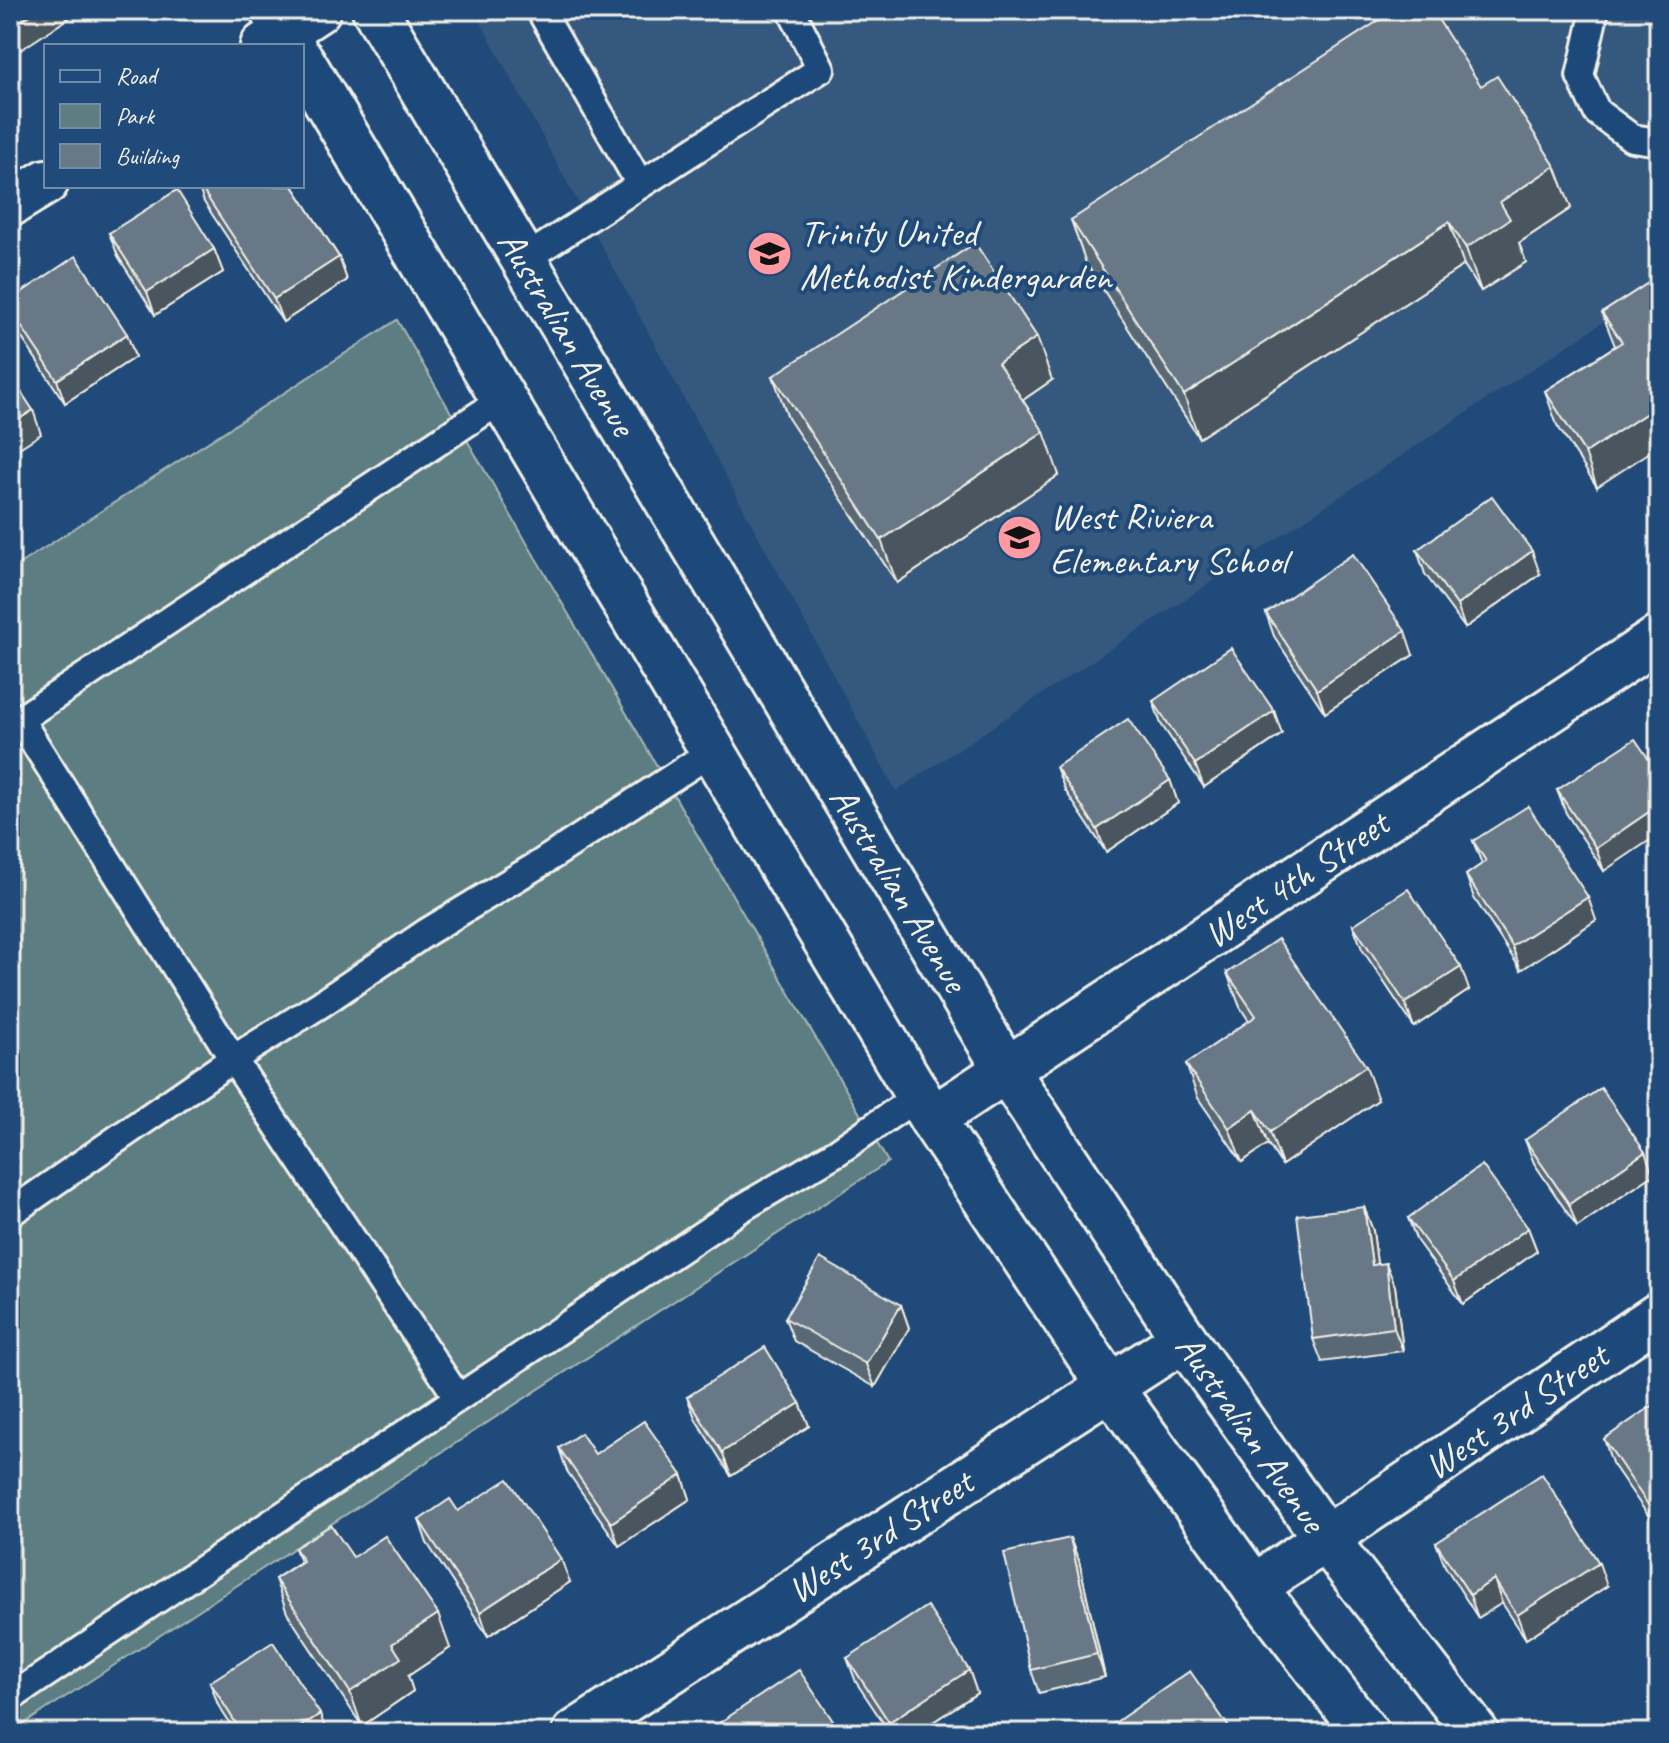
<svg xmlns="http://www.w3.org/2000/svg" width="1669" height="1743" viewBox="0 0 1669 1743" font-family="Caveat,sans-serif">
<rect width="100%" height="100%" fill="#1f4a7a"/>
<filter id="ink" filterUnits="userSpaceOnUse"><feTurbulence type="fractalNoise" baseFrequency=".0125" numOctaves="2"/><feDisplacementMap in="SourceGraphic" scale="16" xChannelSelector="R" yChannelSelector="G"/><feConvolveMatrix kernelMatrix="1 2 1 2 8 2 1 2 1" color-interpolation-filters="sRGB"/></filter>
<g filter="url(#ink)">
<polygon fill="#35587e" points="474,10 1659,10 1659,285 896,791"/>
<polygon fill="#5c7d81" stroke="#a8b7b4" stroke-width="2" points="397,320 888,1162 10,1733 10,570"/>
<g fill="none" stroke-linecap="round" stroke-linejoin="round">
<defs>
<g id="lane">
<polyline points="540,10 640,184"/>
<polyline points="1595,10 1580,76 1597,112 1632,138 1659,142"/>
<polyline points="523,260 821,69 791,10"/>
<polyline points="20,720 233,1059 458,1398"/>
<polyline points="10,726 503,399"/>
<polyline points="10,1213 233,1059 321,1004 427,932 541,863 713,751"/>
<polyline points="10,1698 742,1208 837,1152 918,1096"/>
</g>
<g id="street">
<polyline points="263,46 318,10"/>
<polyline points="10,204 46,182"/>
<polyline points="932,1119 1659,638"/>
<polyline points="1254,1587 1659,1315"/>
<polyline points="575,1733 1184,1339"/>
</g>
<g id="secondary">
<polyline points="272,10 293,46"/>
<polyline points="375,10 1007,1071 1184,1339 1326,1539 1476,1733"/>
<polyline points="302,61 932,1119 1110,1387 1254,1587 1366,1733"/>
</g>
</defs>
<use href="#lane" stroke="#f4f1e8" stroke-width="32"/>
<use href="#street" stroke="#f4f1e8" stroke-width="50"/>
<use href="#secondary" stroke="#f4f1e8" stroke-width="50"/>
<use href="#lane" stroke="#1f4a7a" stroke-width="26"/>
<use href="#street" stroke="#1f4a7a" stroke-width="44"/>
<use href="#secondary" stroke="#1f4a7a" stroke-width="44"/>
</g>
<g fill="#596774" stroke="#f4f1e8" stroke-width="2">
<polygon points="1481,86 1555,166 1571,208 1519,243 1526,262 1481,291 1464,265 1199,438 1086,263 1071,220"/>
<polygon points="198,186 293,186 339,257 347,280 283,322 204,202"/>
<polygon points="109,233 214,249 223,272 155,315 118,256"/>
<polygon points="1659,276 1597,487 1557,425 1545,391 1615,346 1602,313"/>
<polygon points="10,300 127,334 135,357 65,403 14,326 10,315"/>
<polygon points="773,376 1052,380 1023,400 1059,475 897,583 788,418"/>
<polygon points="1417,550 1540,574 1465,628 1425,574"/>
<polygon points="1266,613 1413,655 1325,713 1274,636"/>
<polygon points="1153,701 1274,711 1282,734 1204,787 1161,724"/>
<polygon points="1056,767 1170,780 1178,803 1106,852 1065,790"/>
<polygon points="1659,774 1604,871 1566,813 1557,790"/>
<polygon points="1473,841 1596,920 1521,970 1474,898 1466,875 1482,864"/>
<polygon points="1353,925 1469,990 1414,1027 1362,949"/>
<polygon points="1227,973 1378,1100 1282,1165 1268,1144 1242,1162 1198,1098 1186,1064 1249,1021 1240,1007"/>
<polygon points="1525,1140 1653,1175 1577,1227 1534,1163"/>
<polygon points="1364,1207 1373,1231 1377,1264 1395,1286 1403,1351 1322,1362 1313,1339"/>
<polygon points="1408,1218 1528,1228 1537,1251 1463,1304 1417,1241"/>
<polygon points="901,1305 909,1328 875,1387 794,1341 785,1318"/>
<polygon points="687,1397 800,1403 809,1426 731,1476 696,1420"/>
<polygon points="1659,1416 1659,1531 1612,1463 1604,1439"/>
<polygon points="559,1448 595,1454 682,1475 690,1499 619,1546 567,1471"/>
<polygon points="458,1511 570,1582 488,1636 427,1543 419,1520"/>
<polygon points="1436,1543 1607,1586 1526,1639 1502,1603 1478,1618 1445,1566"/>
<polygon points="295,1548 353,1557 450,1648 408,1676 413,1691 362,1726 287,1613 275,1579 300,1562"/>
<polygon points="1079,1561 1105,1677 1039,1693 1031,1670"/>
<polygon points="847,1658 969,1670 977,1693 916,1733 890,1733 856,1682"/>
<polygon points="210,1682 327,1733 236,1733 218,1705"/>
</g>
<g fill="#48545e" stroke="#f4f1e8" stroke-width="2">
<polygon points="38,10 66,10 69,18 10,57 10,28"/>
<polygon points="1555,166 1571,208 1519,243 1526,262 1481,291 1466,248 1500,202"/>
<polygon points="1449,222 1464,265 1199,438 1184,395"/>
<polygon points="214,249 223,272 155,315 147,292"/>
<polygon points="339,257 347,280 283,322 274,299"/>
<polygon points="127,334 135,357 65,403 57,380"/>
<polygon points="1037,337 1052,380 1014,406 998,363"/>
<polygon points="1659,405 1659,446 1597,487 1585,453"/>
<polygon points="33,410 41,434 10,454 10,425"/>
<polygon points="1044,432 1059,475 897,583 881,540"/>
<polygon points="1532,551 1540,574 1465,628 1457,605"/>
<polygon points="1405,631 1413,655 1325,713 1317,690"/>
<polygon points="1274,711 1282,734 1204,787 1195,764"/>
<polygon points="1170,780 1178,803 1106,852 1097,829"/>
<polygon points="1659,805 1659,834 1604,871 1596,848"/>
<polygon points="1588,897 1596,920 1521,970 1512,946"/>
<polygon points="1461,967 1469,990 1414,1027 1405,1003"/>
<polygon points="1366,1066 1378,1100 1282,1165 1270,1132"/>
<polygon points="1255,1110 1268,1144 1242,1162 1229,1128"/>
<polygon points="1645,1152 1653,1175 1577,1227 1569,1204"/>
<polygon points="1364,1207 1373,1231 1380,1288 1372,1265"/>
<polygon points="1528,1228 1537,1251 1463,1304 1454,1281"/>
<polygon points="1386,1263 1395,1286 1403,1351 1394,1328"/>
<polygon points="901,1305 909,1328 875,1387 866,1364"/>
<polygon points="800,1403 809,1426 731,1476 722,1452"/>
<polygon points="682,1475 690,1499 619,1546 611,1523"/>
<polygon points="1070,1538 1079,1561 1105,1677 1097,1654"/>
<polygon points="561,1559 570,1582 488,1636 480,1612"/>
<polygon points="1599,1563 1607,1586 1526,1639 1517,1615"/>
<polygon points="1494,1579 1502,1603 1478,1618 1470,1595"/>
<polygon points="438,1614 450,1648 408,1676 413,1691 362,1726 350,1692 392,1644"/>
<polygon points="969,1670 977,1693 916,1733 893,1733 889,1722"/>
<polygon points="320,1714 327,1733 291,1733"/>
</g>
<g fill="#677887" stroke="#f4f1e8" stroke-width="2">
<polygon points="10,10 38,10 10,28"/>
<polygon points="1395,10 1432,10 1481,86 1497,76 1555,166 1500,202 1510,219 1466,248 1449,222 1184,395 1071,220"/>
<polygon points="200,186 293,186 339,257 274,299"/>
<polygon points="177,190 214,249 147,292 109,233"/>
<polygon points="975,243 1037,337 998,363 1044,432 881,540 773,376"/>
<polygon points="76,256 127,334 57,380 10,309 10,300"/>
<polygon points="1659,276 1659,405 1585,453 1545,391 1622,342 1602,313"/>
<polygon points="10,375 33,410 10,425"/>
<polygon points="1492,496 1532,551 1457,605 1417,550"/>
<polygon points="1353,554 1405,631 1317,690 1266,613"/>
<polygon points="1231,648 1274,711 1195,764 1153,701"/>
<polygon points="1128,719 1170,780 1097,829 1056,767"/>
<polygon points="1635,739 1659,774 1659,805 1596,848 1557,790"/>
<polygon points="1528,806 1588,897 1512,946 1466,875 1486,861 1473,841"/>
<polygon points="1408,889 1461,967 1405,1003 1353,925"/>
<polygon points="1278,939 1366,1066 1270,1132 1255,1110 1229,1128 1186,1064 1256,1016 1227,973"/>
<polygon points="1601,1088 1645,1152 1569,1204 1525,1140"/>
<polygon points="1482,1165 1528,1228 1454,1281 1408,1218"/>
<polygon points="1364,1207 1372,1265 1386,1263 1394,1328 1313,1339 1297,1215"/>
<polygon points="820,1258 901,1305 866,1364 785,1318"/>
<polygon points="765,1347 800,1403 722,1452 687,1397"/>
<polygon points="1652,1406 1659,1416 1659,1516 1657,1518 1604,1439"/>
<polygon points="644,1421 682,1475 611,1523 559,1448 581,1433 595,1454"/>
<polygon points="1542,1474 1599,1563 1517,1615 1494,1579 1470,1595 1436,1543"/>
<polygon points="508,1479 561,1559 480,1612 419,1520 450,1499 458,1511"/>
<polygon points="331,1525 353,1557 385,1536 438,1614 392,1644 401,1658 350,1692 275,1579 303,1561 295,1548"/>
<polygon points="1070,1538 1097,1654 1031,1670 1004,1553"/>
<polygon points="927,1606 969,1670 889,1722 847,1658"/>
<polygon points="273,1642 320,1714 291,1733 242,1733 210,1682"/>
<polygon points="799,1670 841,1733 708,1733 707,1731"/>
<polygon points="1190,1671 1233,1733 1100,1733"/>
<polygon points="1659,1706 1659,1733 1657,1733 1655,1707"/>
</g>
</g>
<defs>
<symbol id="school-disc" viewBox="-11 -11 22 22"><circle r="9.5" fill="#ff9aa2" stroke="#1f4a7a"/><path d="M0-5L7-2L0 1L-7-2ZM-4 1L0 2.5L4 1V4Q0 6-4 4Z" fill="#111"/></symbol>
</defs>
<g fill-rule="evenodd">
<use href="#school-disc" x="744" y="228" width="51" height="51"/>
<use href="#school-disc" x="994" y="512" width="51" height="51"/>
</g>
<g text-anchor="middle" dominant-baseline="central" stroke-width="8" stroke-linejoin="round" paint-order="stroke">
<g font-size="38" fill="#f4f1e8" stroke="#1f4a7a" text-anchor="start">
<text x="800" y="232">Trinity United<tspan x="800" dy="44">Methodist Kindergarden</tspan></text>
<text x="1050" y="516">West Riviera<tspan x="1050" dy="44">Elementary School</tspan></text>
</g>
<g font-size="38" fill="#f4f1e8" stroke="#1f4a7a">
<text transform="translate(567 333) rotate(59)">Australian Avenue</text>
<text transform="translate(1296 879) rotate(-34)">West 4th Street</text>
<text transform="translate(899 889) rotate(59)">Australian Avenue</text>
<text transform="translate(1516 1411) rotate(-34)">West 3rd Street</text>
<text transform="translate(1251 1433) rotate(55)">Australian Avenue</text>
<text transform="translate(880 1536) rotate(-33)">West 3rd Street</text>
</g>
</g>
<rect width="1669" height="1743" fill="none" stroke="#1f4a7a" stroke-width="40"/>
<rect x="20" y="20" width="1629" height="1703" fill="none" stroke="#f4f1e8" stroke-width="3" filter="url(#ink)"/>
<rect x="44" y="44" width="260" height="144" fill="#1f4a7a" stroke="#748da6" stroke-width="2"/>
<rect x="60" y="70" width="40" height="12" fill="#1f4a7a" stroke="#748da6" stroke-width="2"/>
<text x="116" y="84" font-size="24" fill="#f4f1e8">Road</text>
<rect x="60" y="104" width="40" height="24" fill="#5c7d81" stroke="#748da6" stroke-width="2"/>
<text x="116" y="124" font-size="24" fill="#f4f1e8">Park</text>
<rect x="60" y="144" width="40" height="24" fill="#677887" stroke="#748da6" stroke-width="2"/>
<text x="116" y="164" font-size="24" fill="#f4f1e8">Building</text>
</svg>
